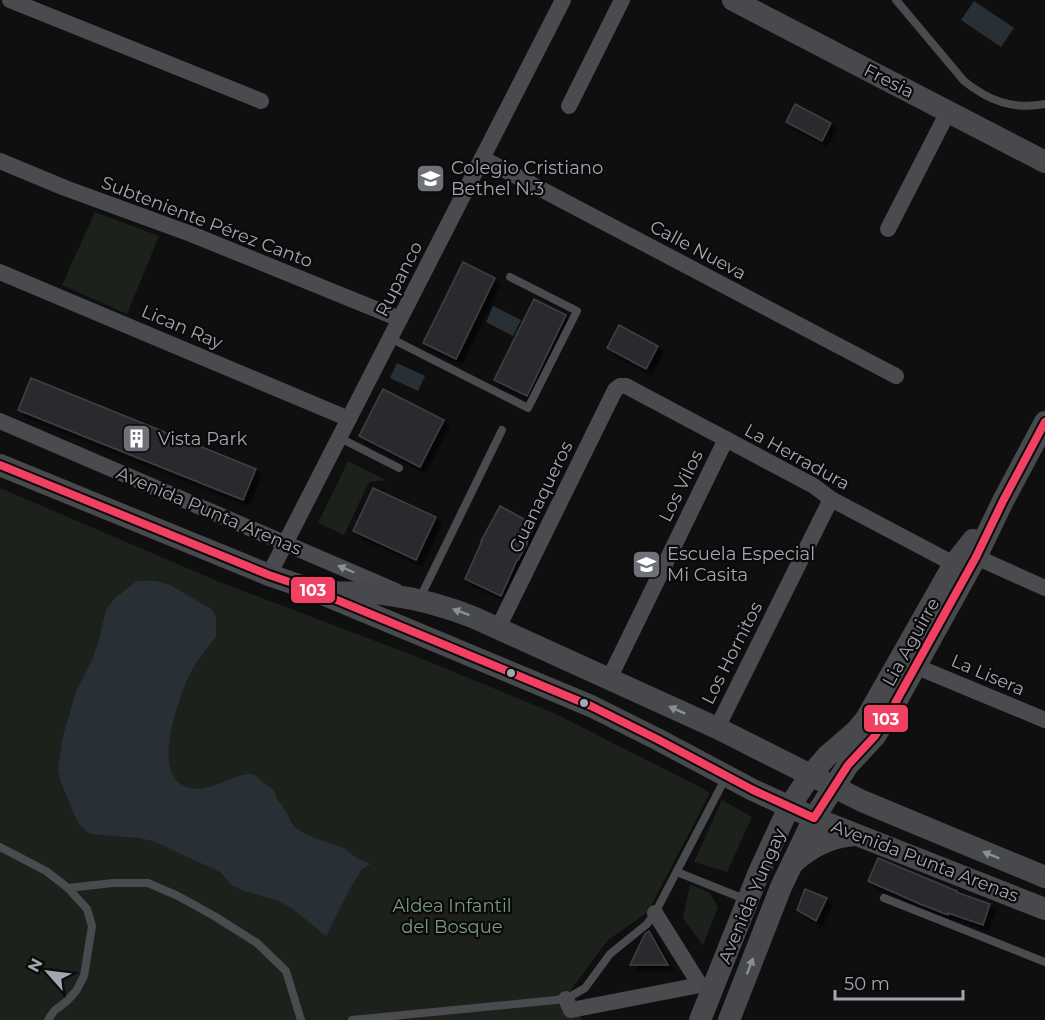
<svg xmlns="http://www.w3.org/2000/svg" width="1045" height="1020" viewBox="0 0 1045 1020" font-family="Montserrat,sans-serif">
<defs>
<filter id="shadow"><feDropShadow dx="5.5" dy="5.5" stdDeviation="1.5" flood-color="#0009"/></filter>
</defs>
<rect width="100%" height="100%" fill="#0f0f10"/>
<g fill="#1c211c">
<polygon points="95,212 159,236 127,314 62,285"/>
<polygon points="348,461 386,480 369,482 344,535 318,523"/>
<polygon points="0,488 222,583 415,656 556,714 696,785 710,793 648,912 608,940 570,991 582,1020 0,1020"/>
<polygon points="722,800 752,817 727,872 694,862"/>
<polygon points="690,884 710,893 718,907 703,945 683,918"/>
</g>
<g fill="#293035">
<polygon points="974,1 1014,28 1001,47 961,20"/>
<polygon points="493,306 521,320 513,336 486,322"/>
<polygon points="397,363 425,376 418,391 390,378"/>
<path d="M 137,581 L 156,581 L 170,585 L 213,610 L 216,619 L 216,637 C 206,649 197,660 190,674 C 179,696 158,758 175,779 C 199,807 242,765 256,776 C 259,777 260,780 262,782 C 266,785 270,787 273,790 C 276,794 275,794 277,799 C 279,803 283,806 285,810 C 289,816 290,823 297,829 C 308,837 330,843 343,848 C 348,851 350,853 354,856 C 358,860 365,861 371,864 L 362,869 L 351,887 L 326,936 L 293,909 L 276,900 L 244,891 L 232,885 L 220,872 L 153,841 L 139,838 L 90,834 L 78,823 L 62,785 L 58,770 L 62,740 L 76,691 L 92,660 L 99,640 L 106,610 L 115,598 Z"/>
</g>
<g fill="#2b2c2d" stroke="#3f4043" stroke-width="1.5" filter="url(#shadow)">
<polygon points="795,104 831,123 822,141 786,122"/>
<polygon points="463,262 495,278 456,359 423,343"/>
<polygon points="534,299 566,315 527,396 494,380"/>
<polygon points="619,325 658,346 646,369 607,348"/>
<polygon points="31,378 256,469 243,500 18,410"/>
<polygon points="383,389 444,420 420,467 359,436"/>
<polygon points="373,488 436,517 416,560 353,531"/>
<polygon points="500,506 535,525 526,544 527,544 518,560 517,560 501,596 465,579 482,541 481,541"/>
<polygon points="878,858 957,891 956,892 990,904 983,925 948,913 948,915 920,904 868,881"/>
<polygon points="805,889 827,898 816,921 797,910"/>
<polygon points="649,931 668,965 630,965 645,934"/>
</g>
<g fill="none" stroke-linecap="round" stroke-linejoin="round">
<g stroke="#4a4b4e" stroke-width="8">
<path d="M 896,0 L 964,81 C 989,101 1013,110 1045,104"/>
<polyline points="390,338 528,408 577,311 510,277"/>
<polyline points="340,438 399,468"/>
<polyline points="419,600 502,430"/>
<polyline points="0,847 46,871 68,888 87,909 92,926 84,976 76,991 67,1001 54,1011 48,1020"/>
<polyline points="677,872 747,900"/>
<polyline points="68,888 113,883 148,883 178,896 216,917 257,943 286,971 301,1020"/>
<polyline points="884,898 1045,962"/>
<polyline points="352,1020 566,999 585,988 610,954 647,924 655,913 726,777"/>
</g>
<g stroke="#4a4b4e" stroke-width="16">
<polyline points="10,0 261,101"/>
<polyline points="569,106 622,0"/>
<polyline points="482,158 896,376"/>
<polyline points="0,161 65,188 191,234 400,319"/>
<polyline points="888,229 948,112"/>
<polyline points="0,272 349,419"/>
<polyline points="0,421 396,591"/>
<polyline points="976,557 1045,588"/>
<polyline points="269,575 563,0"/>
<polyline points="498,628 615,390 620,386 626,386 814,486 831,499 954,564"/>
<polyline points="915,666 1045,720"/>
<polyline points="609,679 726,439"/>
<polyline points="717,728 831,499"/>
<polyline points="566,999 571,1010 700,985 655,913"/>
</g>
<g stroke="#48494c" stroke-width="22">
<polyline points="733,0 1045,162"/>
<polyline points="0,465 269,575 313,590 591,706 657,739 753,790 814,818 1045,909"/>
<path d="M 330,592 C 350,593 370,592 390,595 C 419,599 448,607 475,618 L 717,728 L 862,801 L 1045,877"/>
<path d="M 794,862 C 812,846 832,836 856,835"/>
<polyline points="700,1020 759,872 789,807 810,776 827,756 856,731 866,719 954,564 973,540"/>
<polyline points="729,1020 781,887 814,818 848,765 875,736 893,707 976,557 1003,501 1045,422"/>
</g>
<defs>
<polyline id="bus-1" points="0,465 269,575 313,590 591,706 657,739 753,790 814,818 848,765 875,736 893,707 976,557 1003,501 1045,422"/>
</defs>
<use href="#bus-1" stroke="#0a0a0b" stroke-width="12"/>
<use href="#bus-1" stroke="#f24062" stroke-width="8"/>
</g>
<defs><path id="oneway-solid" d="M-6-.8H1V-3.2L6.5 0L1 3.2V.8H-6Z" transform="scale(1.5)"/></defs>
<use fill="#8b8f98" href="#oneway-solid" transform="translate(346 569) rotate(-157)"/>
<g fill="#8b8f97">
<use href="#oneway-solid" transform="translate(461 612) rotate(-160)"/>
<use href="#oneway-solid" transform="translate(677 710) rotate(-156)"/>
<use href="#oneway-solid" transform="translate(991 855) rotate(-158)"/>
<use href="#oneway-solid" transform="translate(750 966) rotate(-69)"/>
</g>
<defs>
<symbol id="school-square" viewBox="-11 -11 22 22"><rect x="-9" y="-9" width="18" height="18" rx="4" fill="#6e7178" stroke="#0a0a0b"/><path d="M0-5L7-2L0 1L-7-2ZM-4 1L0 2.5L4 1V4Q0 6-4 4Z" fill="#fff"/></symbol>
<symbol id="building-square" viewBox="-11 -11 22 22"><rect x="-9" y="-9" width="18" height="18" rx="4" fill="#6e7178" stroke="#0a0a0b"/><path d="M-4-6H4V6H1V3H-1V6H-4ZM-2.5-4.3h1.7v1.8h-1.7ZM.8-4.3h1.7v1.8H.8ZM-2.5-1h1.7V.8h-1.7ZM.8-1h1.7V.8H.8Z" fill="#fff"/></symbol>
</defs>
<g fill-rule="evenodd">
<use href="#school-square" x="414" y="162" width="33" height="33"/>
<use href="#building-square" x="120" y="422" width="33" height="33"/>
<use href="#school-square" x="630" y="548" width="33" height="33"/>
</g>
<g fill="#a1a6b0" stroke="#0a0a0b" stroke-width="2">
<circle cx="511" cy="673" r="5"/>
<circle cx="584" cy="703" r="5"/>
</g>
<g text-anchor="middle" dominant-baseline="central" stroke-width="4.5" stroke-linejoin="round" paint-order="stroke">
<g font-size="18" fill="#a1a6b0" stroke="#0a0a0b">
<text transform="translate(889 81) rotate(27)">Fresia</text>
<text transform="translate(207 222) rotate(21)">Subteniente Pérez Canto</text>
<text transform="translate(698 250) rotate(28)">Calle Nueva</text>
<text transform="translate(399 279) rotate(-63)">Rupanco</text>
<text transform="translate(182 327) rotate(23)">Lican Ray</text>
<text transform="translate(797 457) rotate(29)">La Herradura</text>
<text transform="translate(681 486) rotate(-64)">Los Vilos</text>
<text transform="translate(541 497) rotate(-64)">Guanaqueros</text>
<text transform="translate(209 511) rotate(23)">Avenida Punta Arenas</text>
<text transform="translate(911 642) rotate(-61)">Lia Aguirre</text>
<text transform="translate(732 653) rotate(-63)">Los Hornitos</text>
<text transform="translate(988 675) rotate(23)">La Lisera</text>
<text transform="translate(925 861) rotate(21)">Avenida Punta Arenas</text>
<text transform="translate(752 896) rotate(-67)">Avenida Yungay</text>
</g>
<g font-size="18" fill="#a1a6b0" stroke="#0a0a0b" text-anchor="start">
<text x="451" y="168">Colegio Cristiano<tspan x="451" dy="21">Bethel N.3</tspan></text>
<text x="158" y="439">Vista Park</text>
<text x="667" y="554">Escuela Especial<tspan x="667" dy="21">Mi Casita</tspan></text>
</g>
<g font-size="18" fill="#799a7b" stroke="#0a0a0b">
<text x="452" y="906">Aldea Infantil<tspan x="452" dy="21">del Bosque</tspan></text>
</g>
</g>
<g stroke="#0a0a0b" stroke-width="2">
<rect x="290" y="576" width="46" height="28" rx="6" fill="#f24062"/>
<rect x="863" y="704" width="46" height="29" rx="6" fill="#f24062"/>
</g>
<g font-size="16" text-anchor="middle" font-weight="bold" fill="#fff">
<text x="313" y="596">103</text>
<text x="886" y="725">103</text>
</g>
<g transform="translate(48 972) rotate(298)" stroke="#0a0a0b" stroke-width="4.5" paint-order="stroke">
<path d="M0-4.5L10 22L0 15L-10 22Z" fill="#a1a6b0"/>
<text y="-9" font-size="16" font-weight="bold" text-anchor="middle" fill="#a1a6b0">N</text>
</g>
<path d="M835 990v9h128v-9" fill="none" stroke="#a1a6b0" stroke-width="3"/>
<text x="844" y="990" font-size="18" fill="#a1a6b0" stroke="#0a0a0b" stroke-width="4.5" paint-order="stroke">50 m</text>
</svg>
